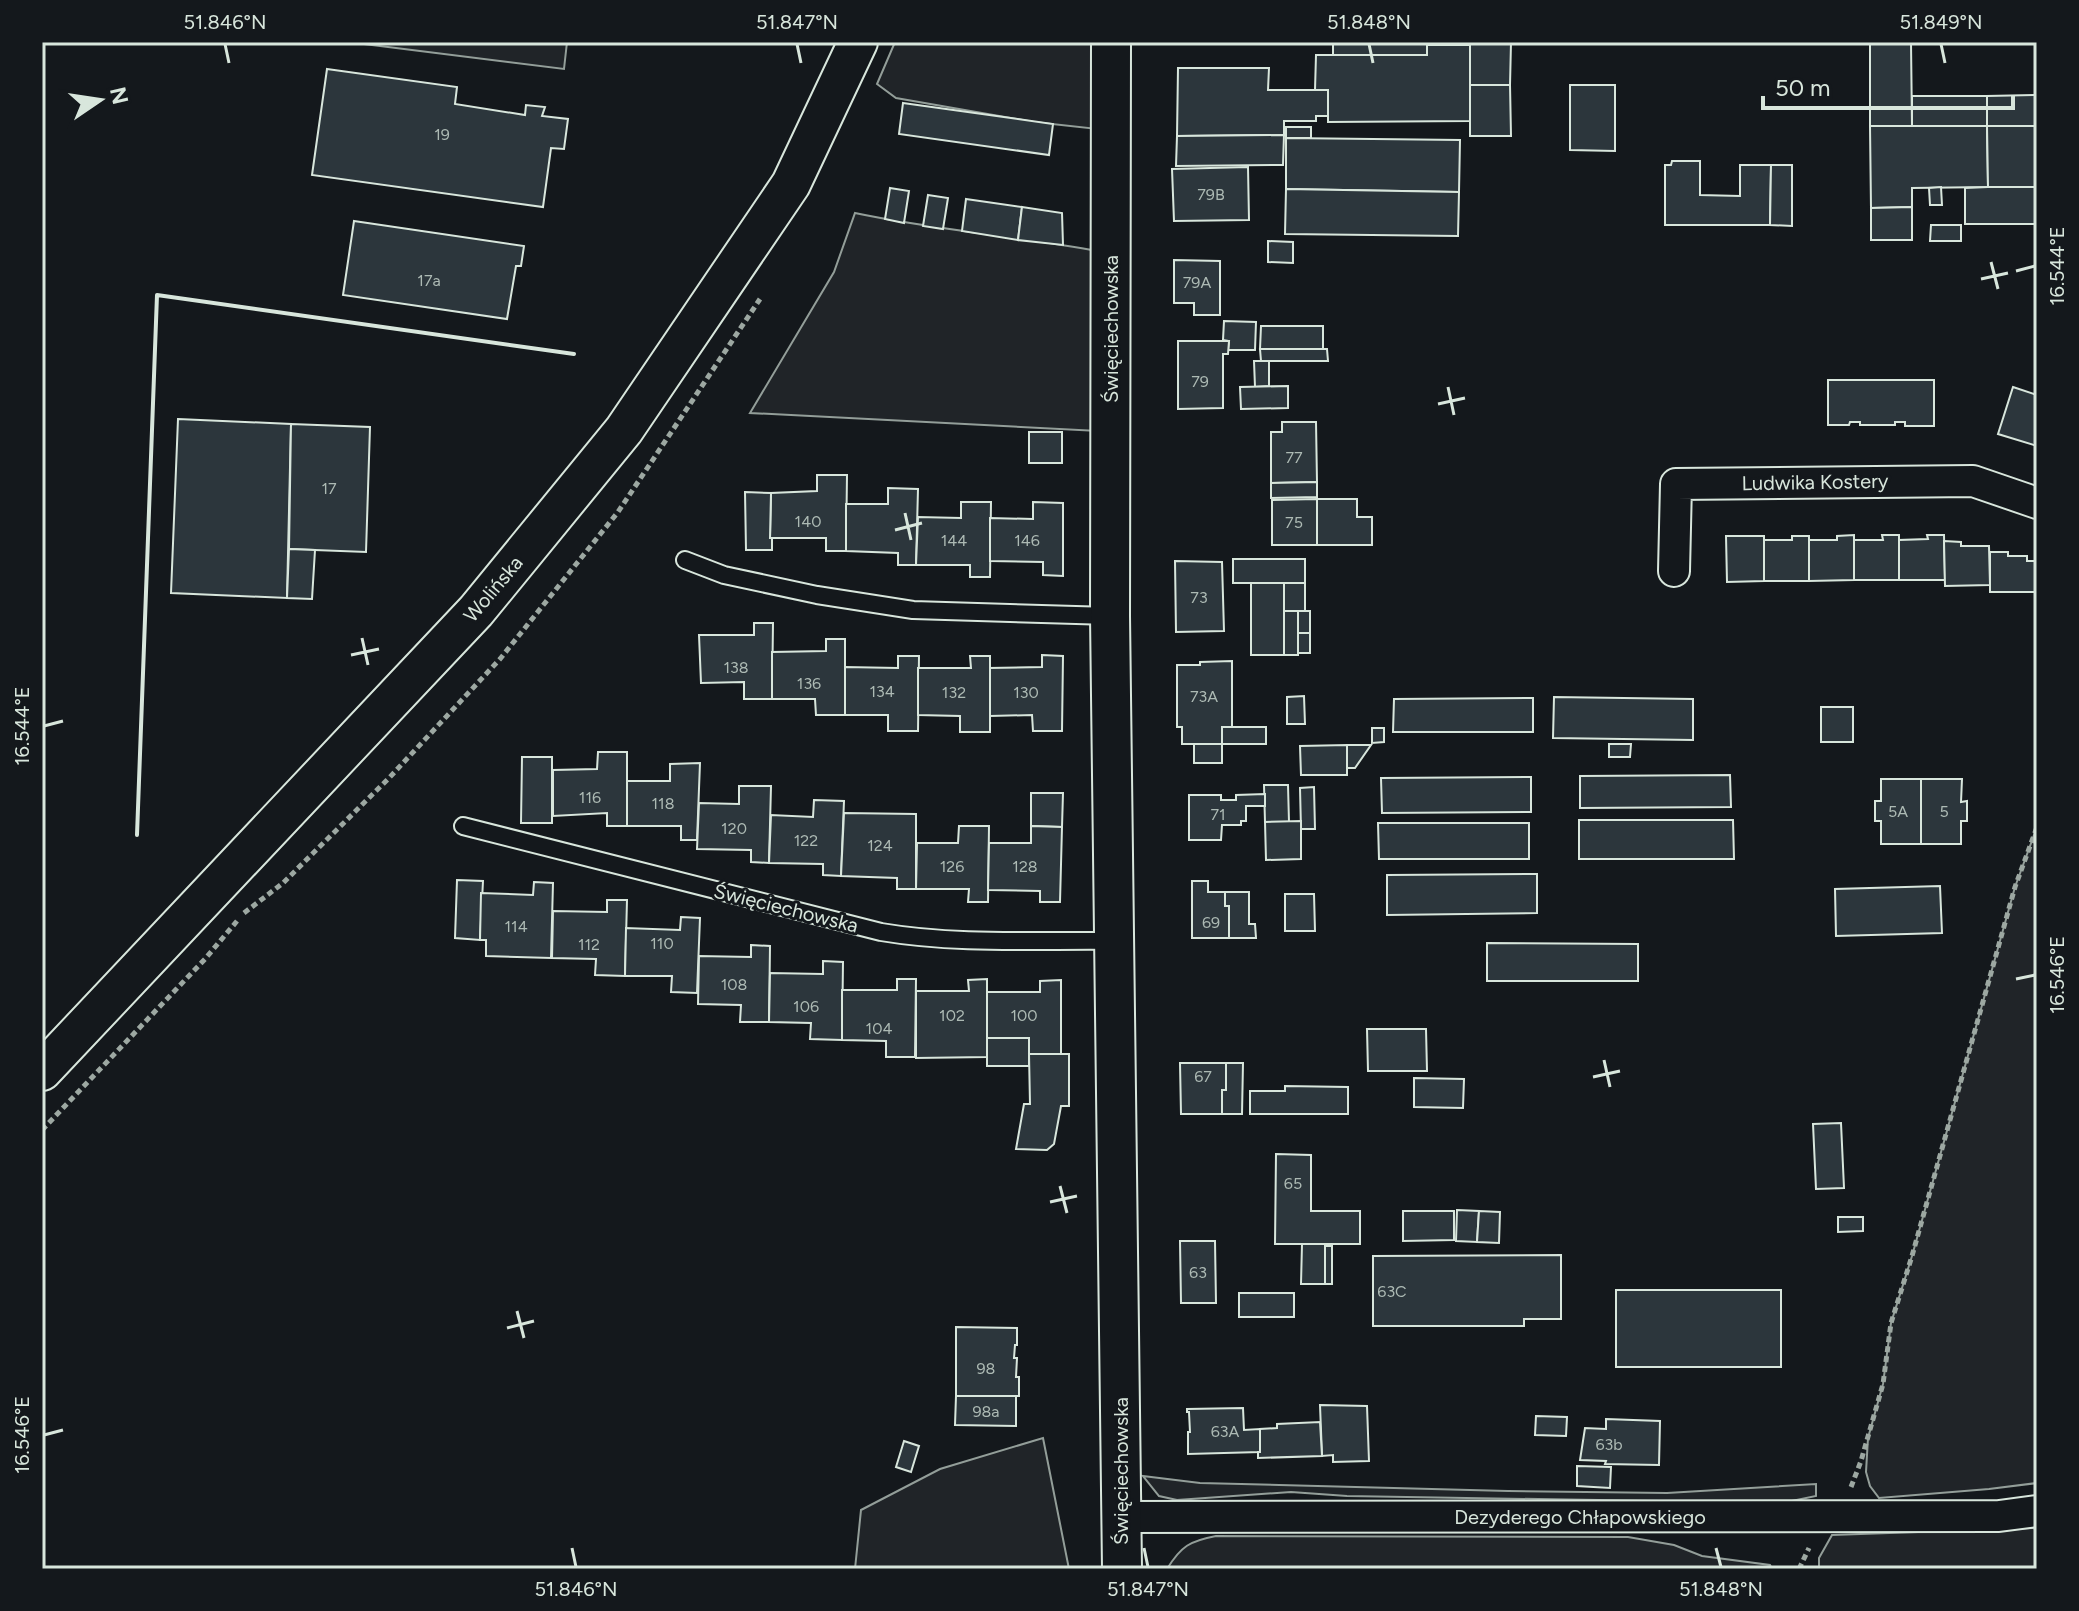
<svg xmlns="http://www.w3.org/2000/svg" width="2079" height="1611" viewBox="0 0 2079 1611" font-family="Figtree,sans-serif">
<rect width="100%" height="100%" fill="#14181c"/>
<g fill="#202428" stroke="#939e99" stroke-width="2">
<polygon points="348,42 567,42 564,69"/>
<polygon points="895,42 1097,42 1097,129 1034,122 896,98 877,84"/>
<path d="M 855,213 C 935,230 1017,236 1098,251 L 1098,431 L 750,413 L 834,272 Z"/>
<polygon points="2037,827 2037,1483 1989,1489 1879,1498 1870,1486 1866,1472 1868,1438 1883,1384 1891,1323 1912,1256 2015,887"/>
<polygon points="1043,1438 1069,1569 855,1569 861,1510 940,1469"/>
<polygon points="1143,1476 1200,1483 1508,1491 1667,1493 1816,1484 1816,1496 1782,1503 1347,1496 1291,1492 1177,1500 1159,1496"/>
<polygon points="2037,1528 2037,1569 1819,1569 1819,1558 1832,1535"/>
<path d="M 1216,1536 L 1628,1537 L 1674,1545 L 1702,1556 L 1770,1565 L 1772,1569 L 1167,1569 C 1181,1546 1190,1541 1216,1536 Z"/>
</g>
<g fill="#2c363c" stroke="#d8e6dc" stroke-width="2">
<rect x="1333" y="42" width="94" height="13"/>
<polygon points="1470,42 1511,42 1510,85 1470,85"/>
<polygon points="1870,42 1911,42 1912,126 1870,126"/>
<polygon points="1427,45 1470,45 1470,121 1328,122 1328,90 1315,90 1316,55 1427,55"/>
<polygon points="1178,68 1269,68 1268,90 1328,90 1328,116 1316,116 1316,121 1284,121 1284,135 1177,136"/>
<polygon points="327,69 457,87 455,104 525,115 526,105 545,107 542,116 568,119 564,149 551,148 543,207 312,175"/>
<polygon points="1470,85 1510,85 1511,136 1470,136"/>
<polygon points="1570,85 1615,85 1615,151 1570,150"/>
<polygon points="2037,95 2037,126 1987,126 1987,96"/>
<rect x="1912" y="96" width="75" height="30"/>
<polygon points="903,103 1053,124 1049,155 899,134"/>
<polygon points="1870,126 1987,126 1988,187 1912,188 1912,207 1871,208"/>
<polygon points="1987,126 2037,126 2037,187 1988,187"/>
<rect x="1286" y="127" width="25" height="11"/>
<polygon points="1284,135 1283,165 1176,166 1177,136"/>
<polygon points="1286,138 1460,140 1459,192 1286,189"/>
<polygon points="1672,161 1700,161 1700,195 1740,196 1740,165 1771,165 1770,225 1665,225 1665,165 1671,165"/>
<polygon points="1771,165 1792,165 1792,226 1770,225"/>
<polygon points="1248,167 1249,220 1174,221 1172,169"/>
<polygon points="1941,187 1942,205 1930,205 1929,188"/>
<polygon points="1988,187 2037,187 2037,224 1965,224 1965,188"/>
<polygon points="890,188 909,191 904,223 885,219"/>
<polygon points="1286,189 1459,192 1458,236 1285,234"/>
<polygon points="928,195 948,198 943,229 923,226"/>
<polygon points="966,199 1022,207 1018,240 962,231"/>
<polygon points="1022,207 1062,213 1063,245 1018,240"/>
<polygon points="1912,207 1912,240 1871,240 1871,208"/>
<polygon points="354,221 524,246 521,266 516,266 507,319 343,295"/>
<polygon points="1931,225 1961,225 1961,241 1930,241"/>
<polygon points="1268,241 1293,242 1293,263 1268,262"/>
<polygon points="1174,260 1220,261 1220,315 1194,315 1194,303 1174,303"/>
<polygon points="1224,321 1256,322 1255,350 1228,350 1229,341 1223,340"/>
<polygon points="1261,326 1323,326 1323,349 1260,349"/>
<polygon points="1178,341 1229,341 1228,354 1223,354 1223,408 1178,409"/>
<polygon points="1260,349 1327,349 1328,361 1261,361"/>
<polygon points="1254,361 1269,361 1269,386 1255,387"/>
<polygon points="1828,380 1934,380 1934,426 1905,426 1905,422 1895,422 1895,425 1860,425 1860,422 1850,422 1849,425 1828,425"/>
<polygon points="1288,386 1288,408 1241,409 1240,387"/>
<polygon points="2013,387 2037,395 2037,446 1998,434"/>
<polygon points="178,419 291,424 287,598 171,593"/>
<polygon points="1282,422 1316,422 1317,482 1271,483 1271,432 1282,432"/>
<polygon points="291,424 370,427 366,552 289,549"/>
<rect x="1029" y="432" width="33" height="31"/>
<polygon points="817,475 847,475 846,551 826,551 826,538 770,538 771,493 817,491"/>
<polygon points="1317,482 1317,497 1271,498 1271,483"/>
<polygon points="888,488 918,489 916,565 898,565 898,553 846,551 846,504 888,504"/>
<polygon points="745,492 771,493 770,538 772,538 772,550 746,550"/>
<polygon points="1317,499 1317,545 1272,545 1272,500"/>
<polygon points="1317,499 1357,499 1357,517 1372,517 1372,545 1317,545"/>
<polygon points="961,502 991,502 990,577 970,577 970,565 916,565 918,517 961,518"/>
<polygon points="1033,502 1063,503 1063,576 1043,575 1043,562 990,561 990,518 1033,519"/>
<polygon points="1854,535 1854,580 1809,581 1809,540 1837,540 1837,536"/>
<polygon points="1882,535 1899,535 1899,580 1854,580 1854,540 1883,540"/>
<polygon points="1927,535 1944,535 1945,580 1899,580 1899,540 1928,539"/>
<polygon points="1726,536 1764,536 1764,581 1727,582"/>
<polygon points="1792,536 1809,536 1809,581 1764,581 1764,540 1792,540"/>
<polygon points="1944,541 1961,542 1961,546 1989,546 1990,585 1945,586"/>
<polygon points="289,549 315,550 312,599 287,598"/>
<polygon points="1990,552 2008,552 2008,556 2027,556 2027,561 2037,561 2037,592 1990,592"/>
<rect x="1233" y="559" width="72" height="24"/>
<polygon points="1175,561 1222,562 1224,631 1176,632"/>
<rect x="1251" y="583" width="33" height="72"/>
<rect x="1284" y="583" width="21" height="28"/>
<rect x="1284" y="611" width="14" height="44"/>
<rect x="1298" y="611" width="12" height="22"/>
<polygon points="754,623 773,623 772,699 744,699 744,682 701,683 699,635 754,635"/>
<rect x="1298" y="633" width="12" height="20"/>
<polygon points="826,639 845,639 845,715 816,715 815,699 772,699 772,652 826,651"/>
<polygon points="1042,655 1063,656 1062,731 1033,731 1032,715 990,716 989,668 1042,667"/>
<polygon points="898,656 919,656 918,731 888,731 888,715 845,715 845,667 898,668"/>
<polygon points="970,656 990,656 990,732 960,732 960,716 918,715 918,668 971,668"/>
<polygon points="1232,661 1232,727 1222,727 1222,744 1182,744 1182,727 1177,727 1177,665 1200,665 1200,662"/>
<polygon points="1304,696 1305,724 1287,724 1287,697"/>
<polygon points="1554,697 1693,699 1693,740 1553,738"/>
<polygon points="1533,698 1533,732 1393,732 1394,699"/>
<rect x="1821" y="707" width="32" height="35"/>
<rect x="1222" y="727" width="44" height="17"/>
<polygon points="1372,728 1384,728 1384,742 1372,743"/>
<rect x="1194" y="744" width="28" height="19"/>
<polygon points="1609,744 1631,744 1630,757 1609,757"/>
<polygon points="1347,745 1371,745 1355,768 1347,768"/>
<polygon points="1347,745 1347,775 1301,775 1300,746"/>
<polygon points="598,752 627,752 627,826 607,826 607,813 553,816 553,770 597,769"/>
<polygon points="522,757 552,757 552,823 521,823"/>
<polygon points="700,763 697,840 681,840 681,826 627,826 627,781 670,781 670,764"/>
<polygon points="1730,775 1731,807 1580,808 1580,776"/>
<polygon points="1531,777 1531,812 1382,813 1381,778"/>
<polygon points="1881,779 1921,779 1921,844 1881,844 1881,821 1875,821 1875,801 1881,801"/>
<polygon points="1921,779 1962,779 1961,802 1967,801 1967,821 1961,821 1961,844 1921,844"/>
<polygon points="1264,785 1288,785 1289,822 1265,822"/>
<polygon points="739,786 771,786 769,863 751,862 751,850 697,849 699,803 739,804"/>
<polygon points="1314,787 1315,829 1301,829 1300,788"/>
<polygon points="1031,793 1063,793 1062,827 1031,826"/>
<polygon points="1265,794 1265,806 1246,806 1246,821 1241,821 1241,825 1222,825 1221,840 1189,840 1189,795 1221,795 1221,800 1236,800 1236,795"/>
<polygon points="814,800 844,801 841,876 823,875 823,864 769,863 771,815 813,817"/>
<polygon points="844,813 916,814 916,889 897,889 897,878 841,876"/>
<polygon points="1579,820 1733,820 1734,859 1579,859"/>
<polygon points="1301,821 1301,859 1266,860 1265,822"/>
<polygon points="1378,823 1529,823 1529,859 1379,859"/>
<polygon points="959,826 989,826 988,902 968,902 969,889 916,889 917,843 958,843"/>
<polygon points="1031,826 1062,827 1060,902 1040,902 1040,891 988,890 989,843 1031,843"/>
<polygon points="1537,874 1537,913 1387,915 1387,875"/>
<polygon points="457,880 483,881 480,940 455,938"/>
<polygon points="1192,881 1208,881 1208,892 1225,892 1225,906 1229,906 1229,938 1192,938"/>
<polygon points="534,882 553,883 551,958 486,956 486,940 480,940 481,893 533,895"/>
<polygon points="1940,886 1942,933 1836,936 1835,889"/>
<polygon points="1225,892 1249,892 1249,924 1255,924 1256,938 1229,938 1229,906 1225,906"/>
<polygon points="1285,894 1314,894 1315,931 1285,931"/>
<polygon points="607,900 627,900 625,976 595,975 596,959 552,958 553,911 607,912"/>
<polygon points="681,917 700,918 697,993 671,992 672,976 625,976 626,928 680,930"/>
<polygon points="1487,943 1638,944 1638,981 1487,981"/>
<polygon points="751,945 770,946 769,1022 740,1022 741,1005 698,1004 699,956 751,957"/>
<polygon points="823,961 843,962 842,1040 810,1039 811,1023 769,1022 770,973 823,974"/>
<polygon points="897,979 916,979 915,1057 886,1057 886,1041 842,1040 842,990 897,990"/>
<polygon points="987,979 987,1057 916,1058 916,991 969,991 968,980"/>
<polygon points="1061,980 1061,1054 1029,1054 1029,1038 987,1038 987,992 1040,992 1040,981"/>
<polygon points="1367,1029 1426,1029 1427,1071 1368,1071"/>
<rect x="987" y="1038" width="42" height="28"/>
<polygon points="1029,1054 1069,1054 1069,1106 1061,1106 1054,1144 1047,1150 1016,1149 1024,1104 1030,1104"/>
<polygon points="1180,1063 1226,1063 1226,1090 1222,1090 1222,1114 1181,1114"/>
<polygon points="1226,1063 1243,1063 1242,1114 1222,1114 1222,1090 1226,1090"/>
<polygon points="1414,1078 1464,1079 1463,1108 1414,1107"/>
<polygon points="1285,1086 1348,1087 1348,1114 1250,1114 1250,1091 1285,1091"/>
<polygon points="1841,1123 1844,1188 1816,1189 1813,1124"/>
<polygon points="1276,1154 1311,1155 1311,1211 1360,1211 1360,1244 1275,1244"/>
<polygon points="1457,1210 1479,1211 1477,1242 1456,1241"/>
<polygon points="1403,1211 1454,1211 1454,1240 1403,1241"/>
<polygon points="1479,1211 1500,1212 1499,1243 1477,1242"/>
<polygon points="1838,1217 1863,1217 1863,1231 1838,1232"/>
<polygon points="1180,1241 1215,1241 1216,1303 1181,1303"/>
<polygon points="1302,1244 1325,1244 1325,1284 1301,1284"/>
<rect x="1325" y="1246" width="7" height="38"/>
<polygon points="1561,1255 1561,1319 1524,1319 1524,1326 1373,1326 1373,1256"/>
<rect x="1616" y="1290" width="165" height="77"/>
<rect x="1239" y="1293" width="55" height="24"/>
<polygon points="956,1327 1017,1328 1017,1345 1015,1345 1014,1358 1017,1358 1016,1377 1019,1377 1019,1396 956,1396"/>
<polygon points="956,1396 1016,1396 1016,1426 955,1425"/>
<polygon points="1320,1405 1367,1406 1369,1461 1333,1462 1333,1455 1322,1456"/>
<polygon points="1243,1408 1244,1430 1260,1429 1260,1452 1188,1454 1188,1432 1190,1432 1189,1412 1187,1412 1187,1409"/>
<polygon points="1536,1416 1567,1417 1566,1436 1535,1435"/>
<polygon points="1606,1419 1660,1421 1659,1465 1605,1464 1606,1461 1580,1460 1585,1428 1606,1429"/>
<polygon points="1320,1422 1322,1456 1258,1458 1258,1452 1260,1452 1260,1429 1277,1428 1277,1424"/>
<polygon points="904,1441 919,1446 911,1472 896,1467"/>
<polygon points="1577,1466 1611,1467 1610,1488 1577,1486"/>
</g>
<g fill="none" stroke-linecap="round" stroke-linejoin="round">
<defs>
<g id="service">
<polyline points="685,560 724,575 817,595 913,610 1110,616"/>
<path d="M 463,826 L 881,932 C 958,945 1037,940 1115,941"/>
</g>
<g id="minor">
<polyline points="1674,571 1676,484 1973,481 2037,503"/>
<polyline points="1122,1517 1999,1516 2037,1511"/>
</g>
<g id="tertiary">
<polyline points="1111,42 1110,616 1122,1569"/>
<polyline points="42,1071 476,611 624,430 791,184 858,42"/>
</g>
</defs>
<use href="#service" stroke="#d8e6dc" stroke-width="20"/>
<use href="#minor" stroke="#d8e6dc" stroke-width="34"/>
<use href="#tertiary" stroke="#d8e6dc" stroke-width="42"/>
<g stroke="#9da8a2" stroke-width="5" stroke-dasharray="6 4" stroke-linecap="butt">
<polyline points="244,913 283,883 389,778 500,659 618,512 760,299"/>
<polyline points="42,1130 205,959 237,921"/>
<polyline points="1851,1487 1861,1461 1883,1384 1891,1323 1912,1256 2015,887 2037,827"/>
<polyline points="1799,1569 1809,1548"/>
</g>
<use href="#service" stroke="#14181c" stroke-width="16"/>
<use href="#minor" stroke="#14181c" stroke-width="30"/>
<use href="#tertiary" stroke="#14181c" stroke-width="38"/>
<polyline stroke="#d8e6dc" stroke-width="4" points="137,835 157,295 574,354"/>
</g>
<path fill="none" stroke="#d8e6dc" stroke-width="3" d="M 225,44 L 229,63M 797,44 L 801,63M 1369,44 L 1373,63M 1941,44 L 1945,63M 1991,262 L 1998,289M 2016,271 L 2035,266M 1981,279 L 2008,273M 1448,387 L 1454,415M 1438,404 L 1465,398M 905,513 L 911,540M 895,530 L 922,523M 362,638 L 368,665M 351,655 L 379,649M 44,726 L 63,721M 2016,979 L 2035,975M 1604,1060 L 1610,1087M 1593,1077 L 1620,1071M 1060,1186 L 1067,1213M 1050,1202 L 1077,1196M 517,1311 L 524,1338M 507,1328 L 534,1321M 44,1435 L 63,1430M 572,1548 L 576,1567M 1144,1548 L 1148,1567M 1716,1548 L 1721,1567"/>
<g text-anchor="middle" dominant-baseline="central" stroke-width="6" stroke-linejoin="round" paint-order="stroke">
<g font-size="16" fill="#adbab4">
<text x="442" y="134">19</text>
<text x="1211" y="194">79B</text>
<text x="429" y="280">17a</text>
<text x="1197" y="282">79A</text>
<text x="1200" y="381">79</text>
<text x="1294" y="457">77</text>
<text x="329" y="488">17</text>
<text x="808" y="521">140</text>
<text x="1294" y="522">75</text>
<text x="954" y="540">144</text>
<text x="1027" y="540">146</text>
<text x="1199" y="597">73</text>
<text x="736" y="667">138</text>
<text x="809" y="683">136</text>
<text x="882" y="691">134</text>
<text x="954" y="692">132</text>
<text x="1026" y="692">130</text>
<text x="1204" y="696">73A</text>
<text x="590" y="797">116</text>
<text x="663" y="803">118</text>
<text x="1898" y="811">5A</text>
<text x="1944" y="811">5</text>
<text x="1218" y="814">71</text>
<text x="734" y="828">120</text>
<text x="806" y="840">122</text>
<text x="880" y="845">124</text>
<text x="952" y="866">126</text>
<text x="1025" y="866">128</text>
<text x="1211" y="922">69</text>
<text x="516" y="926">114</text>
<text x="662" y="943">110</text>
<text x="589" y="944">112</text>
<text x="734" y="984">108</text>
<text x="806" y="1006">106</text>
<text x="952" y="1015">102</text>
<text x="1024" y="1015">100</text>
<text x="879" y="1028">104</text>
<text x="1203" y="1076">67</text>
<text x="1293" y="1183">65</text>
<text x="1198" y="1272">63</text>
<text x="1392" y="1291">63C</text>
<text x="986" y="1368">98</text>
<text x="986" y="1411">98a</text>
<text x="1225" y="1431">63A</text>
<text x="1609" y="1444">63b</text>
</g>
<g font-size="20" fill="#d8e6dc" stroke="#14181c">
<text transform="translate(1111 329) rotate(-90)">Święciechowska</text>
<text transform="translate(1815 482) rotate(-1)">Ludwika Kostery</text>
<text transform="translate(493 589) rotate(-50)">Wolińska</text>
<text transform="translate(786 908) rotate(14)">Święciechowska</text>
<text transform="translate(1121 1471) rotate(-90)">Święciechowska</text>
<text x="1580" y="1517">Dezyderego Chłapowskiego</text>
</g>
</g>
<rect width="2079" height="1611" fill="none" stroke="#14181c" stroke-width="88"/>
<g transform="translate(100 100) rotate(77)" stroke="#14181c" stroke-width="6" paint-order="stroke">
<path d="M0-6L14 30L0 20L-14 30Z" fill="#d8e6dc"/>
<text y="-12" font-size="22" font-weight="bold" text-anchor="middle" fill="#d8e6dc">N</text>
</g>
<path d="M1763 96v12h250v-12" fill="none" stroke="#d8e6dc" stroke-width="4"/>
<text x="1775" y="96" font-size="24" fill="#d8e6dc" stroke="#14181c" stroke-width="6" paint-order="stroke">50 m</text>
<rect x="44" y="44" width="1991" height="1523" fill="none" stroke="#d8e6dc" stroke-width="3"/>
<g font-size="20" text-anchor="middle" fill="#d8e6dc">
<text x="225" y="29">51.846°N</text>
<text x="797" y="29">51.847°N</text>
<text x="1369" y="29">51.848°N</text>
<text x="1941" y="29">51.849°N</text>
<text transform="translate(2057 266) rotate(-90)" y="7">16.544°E</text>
<text transform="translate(22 726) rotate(-90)" y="7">16.544°E</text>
<text transform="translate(2057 975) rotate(-90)" y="7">16.546°E</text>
<text transform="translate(22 1435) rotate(-90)" y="7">16.546°E</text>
<text x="576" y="1596">51.846°N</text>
<text x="1148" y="1596">51.847°N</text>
<text x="1721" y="1596">51.848°N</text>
</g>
</svg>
